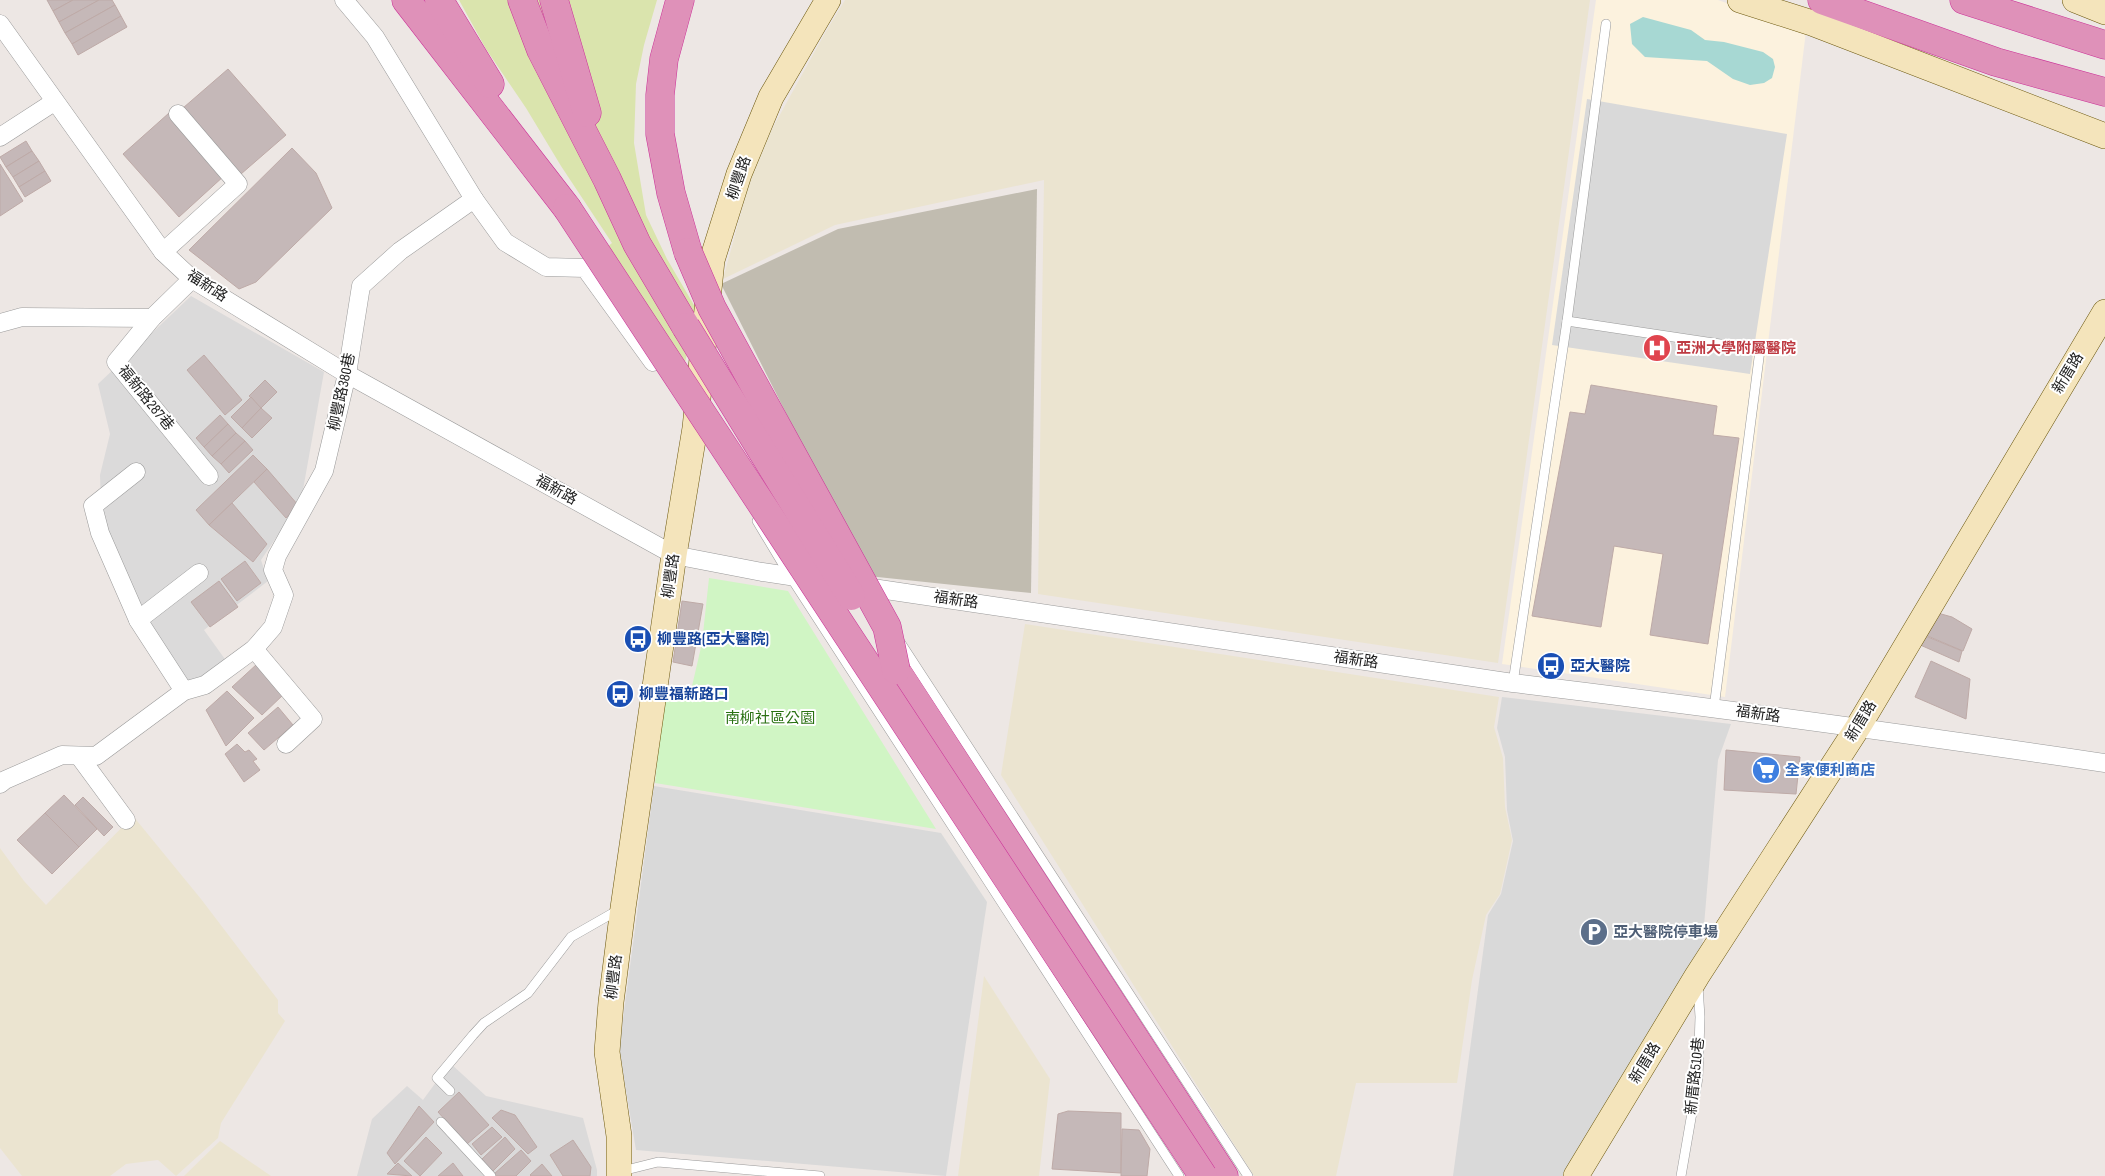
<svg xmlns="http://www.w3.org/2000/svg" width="2105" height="1176" viewBox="0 0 2105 1176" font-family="'Sofia Sans Condensed','Noto Sans TC',sans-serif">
<rect width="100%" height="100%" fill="#ede7e4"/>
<g fill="#dbdada">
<polygon points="191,296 324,372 301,501 261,560 268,581 204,630 227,662 190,686 103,557 100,475 110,434 98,384"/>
<polygon points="450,1063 486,1096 583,1118 597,1170 597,1176 357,1176 372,1119 407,1086 423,1100"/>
</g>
<polygon fill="#fcf2de" points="1596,0 1718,0 1806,31 1725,697 1502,664"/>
<polygon fill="#c1bcb0" points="1037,189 1031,593 868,576 721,284 838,229"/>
<g fill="#ebe4d0">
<polygon points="845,0 1590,0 1498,663 1038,594 1044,180 835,225 723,279 756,158 825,33"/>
<polygon points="1025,624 1499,697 1494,727 1503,758 1505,807 1512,840 1500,894 1486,915 1472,980 1457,1083 1356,1083 1336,1176 1254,1176 1001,775"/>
<polygon points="133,816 201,899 278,1000 278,1013 285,1021 221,1123 218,1138 176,1176 158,1160 126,1164 110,1176 22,1176 0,1148 0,848 24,881 46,905"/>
<polygon points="984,976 1050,1079 1039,1176 958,1176"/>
<polygon points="220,1141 271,1176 184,1176"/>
</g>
<polygon fill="#dae4ad" points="459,0 657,0 644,45 636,84 634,143 646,215 667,259 698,312 678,389 590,261 612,243 561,166 526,108 486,49"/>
<polygon fill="#d0f5c4" points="709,578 788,591 936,829 655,783 664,697 689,699 702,643"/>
<g fill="#d9d9d9">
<polygon points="1587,99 1787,134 1750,374 1552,345"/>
<polygon points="1502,697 1731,724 1718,760 1702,949 1564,1176 1453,1176 1488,915 1501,894 1513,841 1507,810 1505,757 1497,728"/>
<polygon points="654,786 941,833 987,902 946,1176 636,1150 619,1049"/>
</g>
<polygon fill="#a7d8d3" points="1643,17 1691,30 1705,40 1724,42 1763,52 1773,59 1775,67 1772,78 1764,83 1750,85 1733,79 1707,61 1645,57 1632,44 1630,24"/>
<g fill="#c5b8b8" stroke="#beaaa7">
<polygon points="47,0 73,0 53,11"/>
<polygon points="73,0 99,0 59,22 53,11"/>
<polygon points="99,0 112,0 115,5 65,33 59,22"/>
<polygon points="115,5 121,16 72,44 65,33"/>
<polygon points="121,16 127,27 78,55 72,44"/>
<polygon points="228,69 286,135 241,174 183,108"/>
<polygon points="169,113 225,175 179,217 123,154"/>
<polygon points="26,141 32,151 6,167 0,157"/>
<polygon points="292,148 316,173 332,208 256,282 239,289 189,250"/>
<polygon points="32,151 39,161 13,177 6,167"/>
<polygon points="39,161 45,171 19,187 13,177"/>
<polygon points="0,164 23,201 0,216"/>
<polygon points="45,171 51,181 25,197 19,187"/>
<polygon points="204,355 242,400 225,415 187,370"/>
<polygon points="265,380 277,392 261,408 249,396"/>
<polygon points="1591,385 1717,406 1713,435 1739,438 1708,644 1650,635 1663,554 1614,546 1601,627 1532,616 1570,412 1585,414"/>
<polygon points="251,397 261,408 242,428 231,417"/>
<polygon points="261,408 272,418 252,438 242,428"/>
<polygon points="220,415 228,424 204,447 196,438"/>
<polygon points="228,424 236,433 212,456 204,447"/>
<polygon points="236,433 245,441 221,464 212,456"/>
<polygon points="245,441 253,450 229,473 221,464"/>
<polygon points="253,455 267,469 209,525 196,510"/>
<polygon points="267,469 298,505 286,518 254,482"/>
<polygon points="232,503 267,544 253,562 209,525"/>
<polygon points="245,561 261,583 237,601 221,579"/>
<polygon points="219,581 238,607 210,627 191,602"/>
<polygon points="682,601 703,604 692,666 673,662"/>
<polygon points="1934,612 1952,617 1972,629 1963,651 1923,634"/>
<polygon points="1923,635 1962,651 1959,662 1918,644"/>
<polygon points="1931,661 1970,679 1966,719 1915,697"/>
<polygon points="257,664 284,694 262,715 232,687"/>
<polygon points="227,691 254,718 226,746 206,710"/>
<polygon points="278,707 293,725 264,750 248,733"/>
<polygon points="237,744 245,752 249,750 257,759 253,761 260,770 244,782 225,754"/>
<polygon points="1726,750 1800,757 1796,794 1724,790"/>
<polygon points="64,795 97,829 79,847 45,813"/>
<polygon points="83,797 113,827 104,836 75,805"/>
<polygon points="45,813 79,847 52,874 17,840"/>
<polygon points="459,1092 489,1125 467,1144 438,1112"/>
<polygon points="419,1106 434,1122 395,1164 387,1153"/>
<polygon points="501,1110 515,1115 537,1147 528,1154 492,1118"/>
<polygon points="1068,1111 1121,1113 1121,1173 1052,1169 1058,1114"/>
<polygon points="492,1127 502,1137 481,1155 472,1144"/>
<polygon points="1122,1129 1139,1130 1150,1149 1147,1176 1121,1176"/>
<polygon points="426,1137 442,1153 420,1176 404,1161"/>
<polygon points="505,1137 515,1149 492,1172 481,1160"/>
<polygon points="573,1140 591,1167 590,1176 563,1176 550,1155"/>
<polygon points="521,1150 531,1161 516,1176 495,1176 494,1174"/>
<polygon points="398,1163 412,1176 387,1174"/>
<polygon points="453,1163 463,1176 438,1176"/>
<polygon points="542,1164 552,1176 531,1176 530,1175"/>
</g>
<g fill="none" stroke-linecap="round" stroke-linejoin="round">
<defs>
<g id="lane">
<polyline points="1567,321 1606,24"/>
<polyline points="757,521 790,576 1179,1176"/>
<polyline points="900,642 1248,1176"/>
<polyline points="1513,683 1567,321 1760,350 1714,708"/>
<polyline points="450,1091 437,1078 473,1035 484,1023 528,993 571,937 620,909"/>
<polyline points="441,1122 491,1176"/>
<polyline points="622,1171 658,1162 820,1176"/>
<polyline points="1681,1176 1698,1078 1700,1017 1698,986"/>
</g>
<g id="street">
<polyline points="344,0 375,37 474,199"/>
<polyline points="0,24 163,252 192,279 347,374 674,555 762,572 816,580"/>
<polyline points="0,137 54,102"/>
<polyline points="163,252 238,184 178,114"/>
<polyline points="192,279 152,318 116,362 209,476"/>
<polyline points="0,323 22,317 152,318"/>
<polyline points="136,472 93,506 100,533 138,620 184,691"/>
<path d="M 859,586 L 1513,683 C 1711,707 1908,734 2105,763"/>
<polyline points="138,620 199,573"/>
<polyline points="254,649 313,719 286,744"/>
<polyline points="79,756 126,820"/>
<polyline points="0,784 5,780 62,755 96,756 184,691 205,685 254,649 273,627 284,595 273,570 277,556 324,471 347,374 361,286 400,251 474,199 505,242 546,267 585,268 653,362"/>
</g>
<g id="secondary">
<polyline points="1740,0 1812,23 2105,136"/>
<polyline points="2075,0 2105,12"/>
<polyline points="619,1176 619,1136 607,1052 611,1002 623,908 674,555 695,428 712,260 739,174 771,97 828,0"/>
<polyline points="1576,1176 1697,976 1858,727 2105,312"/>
</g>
<g id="highway">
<polyline points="406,0 567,208"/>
<polyline points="439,0 490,84"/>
<polyline points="522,0 541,50 607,179 637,244 686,327"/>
<polyline points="554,0 587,113"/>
<polyline points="680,0 664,59 660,95 660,134 671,193 688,252"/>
<polyline points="1822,0 1996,62 2105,92"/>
<polyline points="1964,0 2105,45"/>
<polyline points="896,670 1224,1176"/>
</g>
</defs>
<use href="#lane" stroke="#9a9a9a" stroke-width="10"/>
<use href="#street" stroke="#9a9a9a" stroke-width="19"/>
<use href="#secondary" stroke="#6b570d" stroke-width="26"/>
<use href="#highway" stroke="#cb3298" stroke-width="29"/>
<use href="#lane" stroke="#fff" stroke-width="9"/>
<use href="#street" stroke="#fff" stroke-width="18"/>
<use href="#secondary" stroke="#f4e4bb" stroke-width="25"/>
<use href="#highway" stroke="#df91b9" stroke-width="28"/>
<defs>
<g id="highway-bridge">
<polyline points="567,208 1203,1176"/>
<polyline points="688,252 712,308 887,627 896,670"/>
<polyline points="686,327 851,596"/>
</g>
</defs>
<use href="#highway-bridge" stroke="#cb3298" stroke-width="29" stroke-linecap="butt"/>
<use href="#highway-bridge" stroke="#df91b9" stroke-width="28"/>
</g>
<defs>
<symbol id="hospital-disc" viewBox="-11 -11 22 22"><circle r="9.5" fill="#e0444e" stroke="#fff"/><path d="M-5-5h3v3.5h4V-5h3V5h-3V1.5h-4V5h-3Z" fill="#fff"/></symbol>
<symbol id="bus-disc" viewBox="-11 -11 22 22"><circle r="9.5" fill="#1a4fb4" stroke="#fff"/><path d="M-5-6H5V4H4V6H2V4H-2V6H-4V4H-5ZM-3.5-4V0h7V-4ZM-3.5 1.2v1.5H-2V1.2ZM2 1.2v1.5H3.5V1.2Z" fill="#fff"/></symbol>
<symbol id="supermarket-disc" viewBox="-11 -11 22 22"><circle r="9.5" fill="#3f7fe0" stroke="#fff"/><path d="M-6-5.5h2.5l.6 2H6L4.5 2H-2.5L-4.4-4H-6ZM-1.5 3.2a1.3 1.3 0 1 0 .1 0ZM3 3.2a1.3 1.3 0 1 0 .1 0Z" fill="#fff"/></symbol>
<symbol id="parking-disc" viewBox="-11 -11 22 22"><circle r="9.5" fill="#5c6f8a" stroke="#fff"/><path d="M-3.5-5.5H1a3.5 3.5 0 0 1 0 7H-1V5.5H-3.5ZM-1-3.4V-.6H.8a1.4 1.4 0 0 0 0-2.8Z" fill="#fff"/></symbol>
</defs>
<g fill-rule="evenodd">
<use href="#hospital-disc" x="1641" y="332" width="32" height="32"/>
<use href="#bus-disc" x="622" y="623" width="32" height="32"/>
<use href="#bus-disc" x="1535" y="650" width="32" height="32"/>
<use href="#bus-disc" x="604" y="678" width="32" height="32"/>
<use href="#supermarket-disc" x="1750" y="754" width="32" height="32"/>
<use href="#parking-disc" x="1578" y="916" width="32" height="32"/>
</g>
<g text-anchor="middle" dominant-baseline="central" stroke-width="4" stroke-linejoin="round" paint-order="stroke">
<g font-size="15" fill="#1d1d1d" stroke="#fff">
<text transform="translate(739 178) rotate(-71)">柳豐路</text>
<text transform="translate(207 286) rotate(33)">福新路</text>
<text transform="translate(2068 373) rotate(-59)">新厝路</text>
<text transform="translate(342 392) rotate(-78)">柳豐路380巷</text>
<text transform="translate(146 398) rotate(51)">福新路287巷</text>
<text transform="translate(556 490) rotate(29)">福新路</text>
<text transform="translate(671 576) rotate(-82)">柳豐路</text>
<text transform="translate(956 600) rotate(8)">福新路</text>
<text transform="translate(1356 660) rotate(8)">福新路</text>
<text transform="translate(1758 714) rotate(8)">福新路</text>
<text transform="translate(1861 721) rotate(-59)">新厝路</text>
<text transform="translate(614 977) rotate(-83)">柳豐路</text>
<text transform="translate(1645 1063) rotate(-59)">新厝路</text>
<text transform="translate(1695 1076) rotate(-84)">新厝路510巷</text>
</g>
<g font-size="15" font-weight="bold" fill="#be3a42" stroke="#fff" text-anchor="start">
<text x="1676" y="348">亞洲大學附屬醫院</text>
</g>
<g font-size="15" font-weight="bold" fill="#164399" stroke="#fff" text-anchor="start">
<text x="657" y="639">柳豐路(亞大醫院)</text>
<text x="1570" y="666">亞大醫院</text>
<text x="639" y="694">柳豐福新路口</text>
</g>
<g font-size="15" fill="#2b7214" stroke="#fff">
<text x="770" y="718">南柳社區公園</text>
</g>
<g font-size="15" font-weight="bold" fill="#366cbe" stroke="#fff" text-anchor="start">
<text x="1785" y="770">全家便利商店</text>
</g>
<g font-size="15" font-weight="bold" fill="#4e5e75" stroke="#fff" text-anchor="start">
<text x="1613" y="932">亞大醫院停車場</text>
</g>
</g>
</svg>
